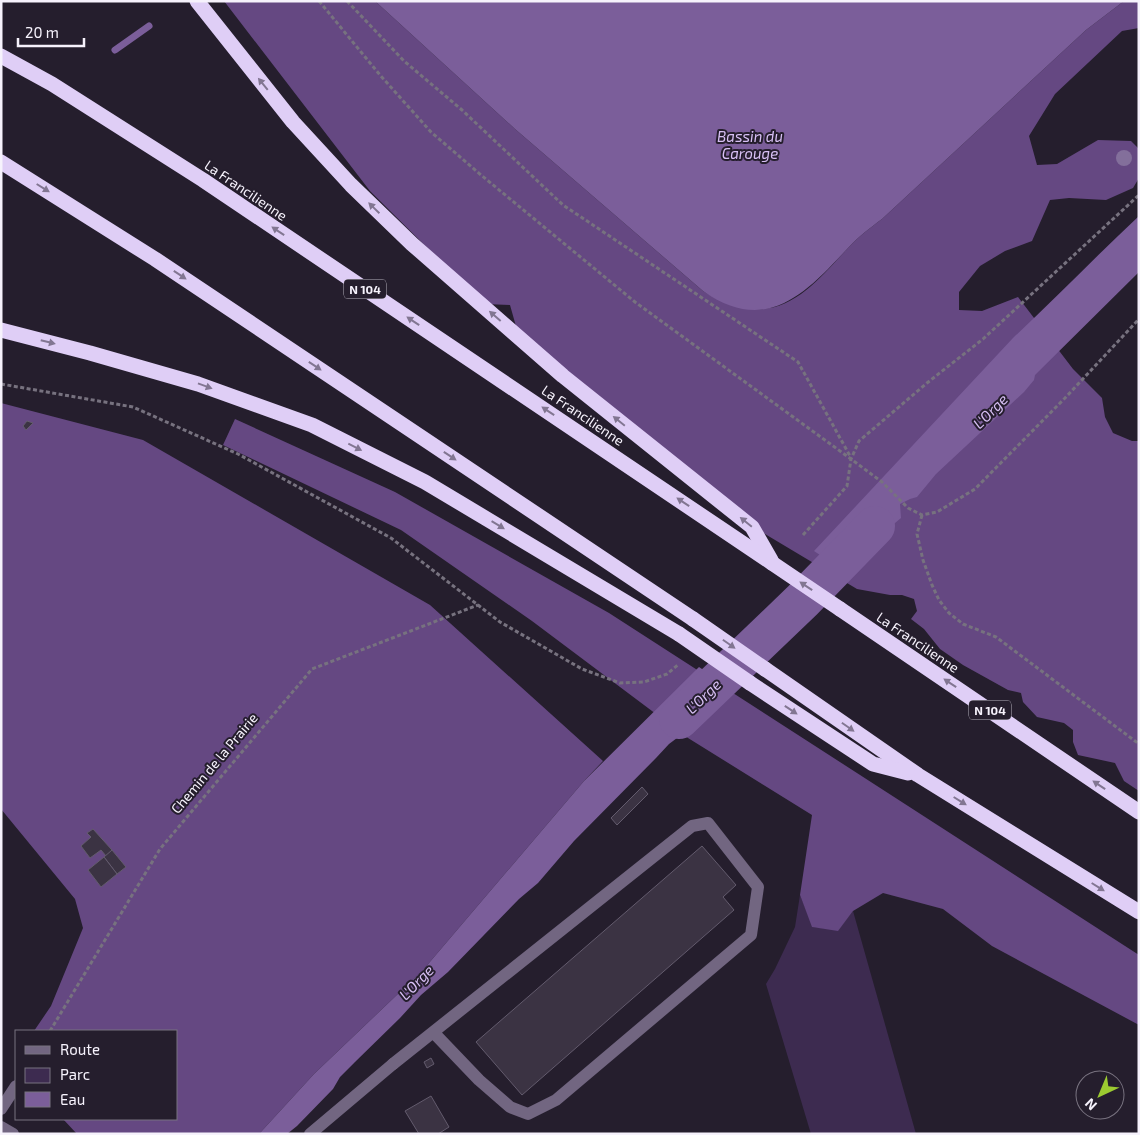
<svg xmlns="http://www.w3.org/2000/svg" width="1140" height="1135" viewBox="0 0 1140 1135" font-family="'Exo 2',sans-serif">
<rect width="100%" height="100%" fill="#251e2d"/>
<polygon fill="#3d2b50" points="800,895 813,927 838,930 853,911 916,1134 811,1134 766,984 775,969 795,927"/>
<g fill="#654882">
<path d="M 224,1 L 375,1 L 515,129 L 703,291 C 712,297 721,300 731,304 C 785,324 816,282 849,247 C 859,236 870,228 882,219 L 1086,30 L 1124,1 L 1139,1 L 1139,28 L 1122,31 L 1055,94 L 1029,136 L 1037,165 L 1057,164 L 1098,140 L 1131,141 L 1139,149 L 1139,178 L 1133,188 L 1106,200 L 1069,198 L 1050,200 L 1032,241 L 1005,251 L 980,266 L 959,292 L 959,310 L 982,311 L 1018,297 L 1073,369 L 1102,398 L 1105,417 L 1113,433 L 1132,441 L 1139,441 L 1139,791 L 1124,781 L 1115,763 L 1078,755 L 1073,742 L 1073,730 L 1064,723 L 1037,717 L 1023,702 L 1021,693 L 1008,690 L 963,665 L 940,649 L 924,629 L 911,619 L 917,611 L 914,599 L 902,595 L 890,595 L 857,589 L 765,534 L 610,418 L 519,337 L 510,305 L 484,304 L 370,191 Z"/>
<polygon points="1,403 143,440 430,605 603,761 584,781 423,970 314,1074 259,1134 77,1134 63,1119 176,1119 176,1031 34,1031 51,1006 83,928 75,899 1,809"/>
<polygon points="235,419 395,492 609,613 1139,955 1139,1025 992,946 943,909 883,893 853,911 838,931 812,927 800,895 812,815 688,738 532,621 401,530 223,445"/>
</g>
<g fill="#7b5e9a">
<path d="M 375,1 L 1124,1 L 1086,30 L 882,219 C 870,228 859,236 849,247 C 806,293 767,336 703,291 L 515,129 Z"/>
<path d="M 1139,216 L 1139,272 L 1035,375 L 1034,380 L 1024,392 L 936,474 L 917,497 L 910,499 L 900,504 L 901,518 L 883,533 L 874,545 L 853,558 L 841,569 L 814,551 L 1013,338 C 1056,298 1096,256 1139,216 Z"/>
<polygon points="699,667 732,689 705,717 669,744 656,758 574,841 538,883 519,899 448,972 421,995 400,1018 355,1062 340,1077 333,1089 297,1126 287,1134 259,1134 314,1074 423,970 584,781"/>
</g>
<g fill="none" stroke-linecap="round" stroke-linejoin="round">
<polyline stroke="#7b5e9a" stroke-width="7" points="115,50 149,26"/>
<polyline stroke="#7b5e9a" stroke-width="40" points="679,719 803,600 875,526"/>
</g>
<g fill="#3b3343" stroke="#635b6d">
<polygon points="27,421 33,423 26,430 23,426"/>
<polygon points="642,787 648,794 617,825 611,818"/>
<polygon points="93,829 112,850 106,856 101,850 90,858 81,846 91,837 87,833"/>
<polygon points="702,846 736,885 723,897 734,910 522,1095 476,1042"/>
<polygon points="112,850 126,867 117,874 104,857"/>
<polygon points="104,857 117,874 101,887 88,870"/>
<polygon points="431,1058 434,1064 427,1068 424,1062"/>
<polygon points="431,1096 449,1127 438,1134 419,1134 405,1111"/>
</g>
<g fill="none" stroke-linecap="round" stroke-linejoin="round">
<g stroke="#77727f" stroke-width="3" stroke-dasharray="4 2.5" stroke-linecap="butt">
<polyline points="319,1 380,75 431,132 481,175 635,302 851,459 882,482 908,508 922,515 937,512 975,489 1065,398 1139,319"/>
<polyline points="347,1 404,61 462,110 563,205 798,362 850,456"/>
<polyline points="1,384 133,407 238,454 391,538 500,622 582,669 620,683 644,682 667,674 679,664"/>
<polyline points="922,515 917,534 923,560 932,585 939,600 949,613 963,624 996,637 1139,744"/>
<polyline points="803,535 847,486 851,459 859,441 927,383 983,339 1139,195"/>
<polyline points="50,1031 160,849 312,669 478,605"/>
</g>
<g stroke="#726681" stroke-width="12">
<polyline points="393,1064 692,826 708,823 758,887 751,935 556,1100 528,1114 510,1107 479,1080 434,1033"/>
<polyline points="1,1109 16,1086"/>
<polyline points="1,1127 13,1134"/>
</g>
<polyline stroke="#726681" stroke-width="12" points="310,1134 393,1064"/>
<g stroke="#dfcef6" stroke-width="15">
<polyline points="197,1 293,122 351,185 412,244 563,376 752,527 771,560"/>
<polyline points="1,56 52,84 203,180 772,563"/>
<polyline points="1,162 155,259 693,619"/>
<polyline points="1,330 90,353 198,384 312,425 425,482 679,634"/>
<polyline points="840,609 1139,812"/>
<polyline points="765,669 918,775 1139,912"/>
<polyline points="750,683 873,764 908,773"/>
</g>
<g stroke="#dfcef6" stroke-width="15">
<polyline points="772,563 840,609"/>
<polyline points="693,619 765,669"/>
<polyline points="679,634 750,683"/>
</g>
</g>
<circle fill="#836f9b" cx="1124" cy="158" r="8"/>
<defs><path id="oneway-solid" d="M-6-.8H1V-3.2L6.5 0L1 3.2V.8H-6Z" transform="scale(1.25)"/></defs>
<g fill="#827692">
<use href="#oneway-solid" transform="translate(263 84) rotate(-129)"/>
<use href="#oneway-solid" transform="translate(43 188) rotate(32)"/>
<use href="#oneway-solid" transform="translate(374 208) rotate(-136)"/>
<use href="#oneway-solid" transform="translate(278 231) rotate(-146)"/>
<use href="#oneway-solid" transform="translate(180 275) rotate(34)"/>
<use href="#oneway-solid" transform="translate(495 316) rotate(-139)"/>
<use href="#oneway-solid" transform="translate(413 321) rotate(-146)"/>
<use href="#oneway-solid" transform="translate(48 342) rotate(14)"/>
<use href="#oneway-solid" transform="translate(315 366) rotate(34)"/>
<use href="#oneway-solid" transform="translate(205 386) rotate(20)"/>
<use href="#oneway-solid" transform="translate(548 411) rotate(-146)"/>
<use href="#oneway-solid" transform="translate(619 421) rotate(-141)"/>
<use href="#oneway-solid" transform="translate(355 447) rotate(27)"/>
<use href="#oneway-solid" transform="translate(450 456) rotate(34)"/>
<use href="#oneway-solid" transform="translate(683 502) rotate(-146)"/>
<use href="#oneway-solid" transform="translate(746 522) rotate(-141)"/>
<use href="#oneway-solid" transform="translate(498 525) rotate(31)"/>
<use href="#oneway-solid" transform="translate(806 586) rotate(-146)"/>
<use href="#oneway-solid" transform="translate(729 644) rotate(35)"/>
<use href="#oneway-solid" transform="translate(950 683) rotate(-146)"/>
<use href="#oneway-solid" transform="translate(791 710) rotate(34)"/>
<use href="#oneway-solid" transform="translate(848 727) rotate(35)"/>
<use href="#oneway-solid" transform="translate(1099 785) rotate(-146)"/>
<use href="#oneway-solid" transform="translate(960 801) rotate(32)"/>
<use href="#oneway-solid" transform="translate(1098 887) rotate(32)"/>
</g>
<g text-anchor="middle" dominant-baseline="central" stroke-width="4" stroke-linejoin="round" paint-order="stroke">
<g fill="#251e2d" stroke="#b7b2be" stroke-width="1">
<rect x="344" y="279.5" width="42" height="19" rx="4"/>
<rect x="969" y="700.5" width="42" height="19" rx="4"/>
</g>
<g font-size="12" font-weight="bold" fill="#f6f2fc">
<text x="365" y="289">N 104</text>
<text x="990" y="710">N 104</text>
</g>
<g font-size="14" fill="#f6f2fc" stroke="#251e2d">
<text transform="translate(246 190) rotate(34)">La Francilienne</text>
<text transform="translate(583 415) rotate(34)">La Francilienne</text>
<text transform="translate(918 642) rotate(34)">La Francilienne</text>
<text transform="translate(214 763) rotate(-50)">Chemin de la Prairie</text>
</g>
<g font-size="15" font-style="italic" fill="#d8c0f5" stroke="#251e2d">
<text x="750" y="136">Bassin du<tspan x="750" dy="17">Carouge</tspan></text>
<text transform="translate(990 411) rotate(-45)">L'Orge</text>
<text transform="translate(703 696) rotate(-44)">L'Orge</text>
<text transform="translate(416 982) rotate(-46)">L'Orge</text>
</g>
</g>
<rect width="1140" height="1135" fill="none" stroke="#f6f2fc" stroke-width="5"/>
<rect x="15" y="1030" width="162" height="90" fill="#251e2d" stroke="#797380"/>
<rect x="25" y="1046" width="25" height="8" fill="#726681" stroke="#797380"/>
<text x="60" y="1055" font-size="15" fill="#f6f2fc">Route</text>
<rect x="25" y="1068" width="25" height="15" fill="#3d2b50" stroke="#797380"/>
<text x="60" y="1080" font-size="15" fill="#f6f2fc">Parc</text>
<rect x="25" y="1092" width="25" height="15" fill="#7b5e9a" stroke="#797380"/>
<text x="60" y="1105" font-size="15" fill="#f6f2fc">Eau</text>
<g transform="translate(1100 1095) rotate(224)"><circle r="24" fill="#251e2d" stroke="#797380"/>
<path d="M0-4L9 19L0 12L-9 19Z" fill="#9cca31"/>
<text y="-8" font-size="14" font-weight="bold" text-anchor="middle" fill="#f6f2fc">N</text>
</g>
<path d="M18 38v8h66v-8" fill="none" stroke="#f6f2fc" stroke-width="2.5"/>
<text x="25" y="38" font-size="15" fill="#f6f2fc" stroke="#251e2d" stroke-width="4" paint-order="stroke">20 m</text>
</svg>
